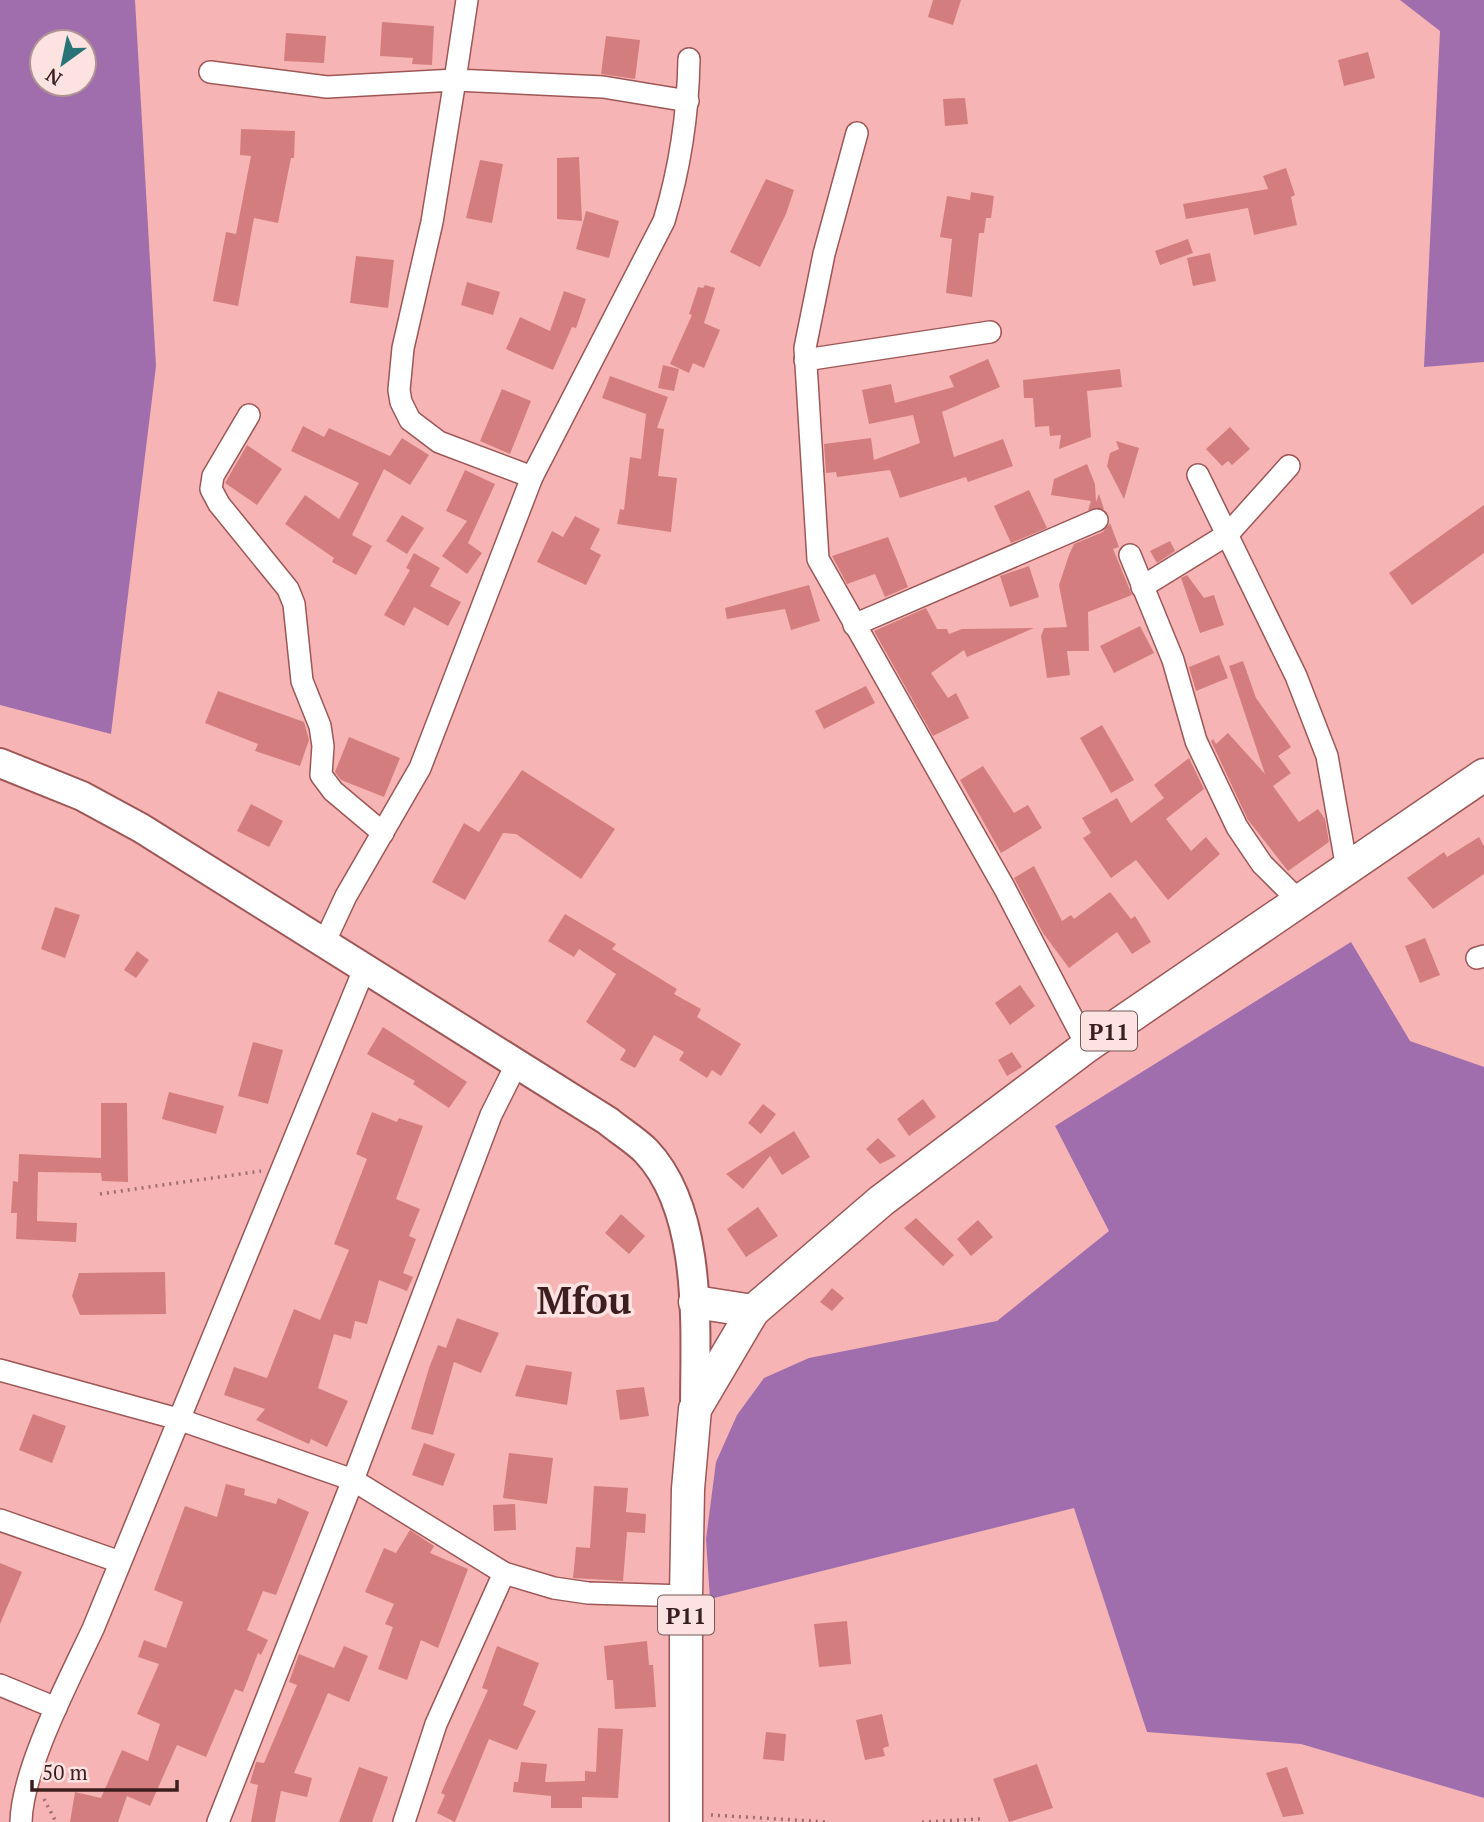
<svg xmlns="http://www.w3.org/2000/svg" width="1484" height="1822" viewBox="0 0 1484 1822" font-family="'PT Serif',serif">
<rect width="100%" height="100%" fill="#f6b5b4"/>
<g fill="#a16ead" fill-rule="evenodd">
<path d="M 0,0 L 135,0 L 156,366 L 111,734 L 0,705 ZM 42,42 L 84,42 L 84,84 L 42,84 Z"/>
<polygon points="1400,0 1484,0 1484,362 1424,367 1440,31"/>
<polygon points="1351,942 1410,1041 1484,1067 1484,1798 1301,1744 1147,1732 1074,1508 710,1599 706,1539 716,1462 737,1415 764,1378 809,1358 997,1321 1109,1231 1055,1126"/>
</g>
<g fill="#d47d7e">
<polygon points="933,0 961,0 953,25 928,17"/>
<polygon points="382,22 434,26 432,65 412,64 413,58 380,56"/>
<polygon points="286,33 326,36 324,63 284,61"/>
<polygon points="606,36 640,40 635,79 601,74"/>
<polygon points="1368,52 1375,78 1344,86 1338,60"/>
<polygon points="965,98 968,124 945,126 943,99"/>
<polygon points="241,129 295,131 294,158 291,158 278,223 254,218 238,306 213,301 226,232 236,234 251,156 240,155"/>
<polygon points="579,157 582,221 557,219 557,158"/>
<polygon points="480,160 503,164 492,223 466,218"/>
<polygon points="1286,168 1295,195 1291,197 1297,225 1254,235 1248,208 1186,219 1183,204 1268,189 1263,176"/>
<polygon points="766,179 794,190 786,214 760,267 730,252"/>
<polygon points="971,192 994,196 991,218 986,218 984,233 979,233 972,297 946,293 952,239 940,237 947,196 970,200"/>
<polygon points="586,211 619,221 609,258 576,249"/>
<polygon points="1188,239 1193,253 1160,265 1155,251"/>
<polygon points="1210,253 1216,281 1193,286 1187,258"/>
<polygon points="356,256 394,260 388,308 350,303"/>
<polygon points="467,282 500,292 493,315 461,305"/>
<polygon points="705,285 715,288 704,323 720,330 704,368 693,363 689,373 670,364 692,315 689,314 698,287 703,288"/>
<polygon points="564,291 586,299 576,328 572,327 553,370 506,349 520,317 550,331"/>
<polygon points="988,359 1000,387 942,412 954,457 1003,439 1013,466 968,482 966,477 900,498 890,470 837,477 836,472 826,473 824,444 871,438 874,460 920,443 913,415 869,424 862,390 891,384 895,403 954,387 949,376"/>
<polygon points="663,365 679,369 674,391 658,388"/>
<polygon points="1120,369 1122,387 1087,391 1091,437 1059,449 1061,435 1050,436 1049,426 1035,427 1033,398 1024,398 1023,380"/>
<polygon points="610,376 668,397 657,428 664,429 658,476 677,478 671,532 617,524 620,509 624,510 630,457 641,459 646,414 602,398"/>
<polygon points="502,389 531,401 510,454 480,441"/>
<polygon points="303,426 324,437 329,428 390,456 402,438 429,455 410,485 384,469 352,535 372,546 356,575 332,562 334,558 285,524 305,495 339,519 359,483 291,451"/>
<polygon points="1230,427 1250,449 1232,465 1228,461 1222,466 1206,449"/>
<polygon points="1116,441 1139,448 1124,499 1107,466 1110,453 1119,449"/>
<polygon points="247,445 282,469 257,505 225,483"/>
<polygon points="1087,464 1095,484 1096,502 1099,494 1104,509 1088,510 1091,501 1051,495 1054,479"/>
<polygon points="465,470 495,484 468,543 482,553 467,574 442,556 467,521 446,511"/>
<polygon points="1029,490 1047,528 1011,543 994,506"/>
<polygon points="1484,505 1484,553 1412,605 1389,573"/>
<polygon points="402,515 424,528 407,554 386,541"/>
<polygon points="575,516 600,529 590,549 601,555 586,585 537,562 552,531 563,537"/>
<polygon points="1110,523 1119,547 1113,549 1132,595 1088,612 1089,651 1067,651 1070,675 1047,678 1041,636 1044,628 1067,627 1059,585 1069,555 1074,544 1103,532"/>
<polygon points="888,537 908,587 885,597 875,574 847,584 832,556"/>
<polygon points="1170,541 1175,551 1157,563 1150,551"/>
<polygon points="414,553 440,568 430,586 461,602 448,626 414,607 404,626 384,615 410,570 406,568"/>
<polygon points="1029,566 1039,597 1010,607 1000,576"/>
<polygon points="1187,575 1204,598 1214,595 1224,625 1200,633 1181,578"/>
<polygon points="809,585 820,621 791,630 785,609 727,619 725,608"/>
<polygon points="926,608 937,629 947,629 949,634 962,629 1034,628 967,657 964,650 931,673 948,698 956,693 969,718 933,736 874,631"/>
<polygon points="1140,626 1154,653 1114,673 1100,646"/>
<polygon points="1219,655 1228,678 1196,691 1189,667"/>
<polygon points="1243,661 1256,698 1291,747 1278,756 1291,773 1273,786 1299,822 1318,809 1325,819 1329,842 1288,871 1248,820 1211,741 1213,739 1216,744 1228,733 1265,774 1229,666"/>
<polygon points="866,686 875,703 824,729 815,711"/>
<polygon points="218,691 304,722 309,740 300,766 255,751 258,744 205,723"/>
<polygon points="1102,725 1134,780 1111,793 1080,738"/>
<polygon points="349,737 400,758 384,797 341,780 335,772"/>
<polygon points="1189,758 1204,789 1166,819 1191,851 1206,837 1220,854 1168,900 1136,860 1111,878 1083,838 1091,833 1082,818 1117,798 1131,823 1164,798 1154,785"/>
<polygon points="983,766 1014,813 1028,805 1042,828 1001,853 960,780"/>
<polygon points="522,770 615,829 581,879 516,834 503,833 465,900 432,882 464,823 479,832"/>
<polygon points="251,804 283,821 269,847 237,831"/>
<polygon points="1479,837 1484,846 1484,874 1433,909 1407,878 1444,852 1447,857"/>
<polygon points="1034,866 1062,921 1071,915 1074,919 1110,892 1131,919 1135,916 1151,942 1132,954 1117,932 1069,968 1043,933 1014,878"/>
<polygon points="55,907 80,915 65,958 41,949"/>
<polygon points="565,914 616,944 612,949 677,989 674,994 701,1009 697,1017 741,1044 721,1076 712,1070 707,1078 679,1060 684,1052 654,1035 635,1068 620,1060 626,1050 586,1022 616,974 579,949 574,957 548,941"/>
<polygon points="1425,938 1440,975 1420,983 1405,946"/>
<polygon points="137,951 149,960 136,978 124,970"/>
<polygon points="1020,985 1035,1006 1010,1025 995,1003"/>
<polygon points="383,1027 467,1082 449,1108 413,1084 415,1081 367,1054"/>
<polygon points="253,1042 283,1050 268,1104 238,1096"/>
<polygon points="1012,1052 1022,1067 1007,1076 998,1060"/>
<polygon points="169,1092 224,1106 216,1134 162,1119"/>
<polygon points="923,1099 936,1117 909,1136 897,1119"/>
<polygon points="101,1103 127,1103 128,1182 102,1181 101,1173 38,1172 37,1221 77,1223 76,1242 16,1239 17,1213 11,1213 13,1181 18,1182 19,1154 101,1158"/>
<polygon points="763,1104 776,1114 761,1134 748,1123"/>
<polygon points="372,1112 397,1122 399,1118 423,1126 396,1199 420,1209 409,1236 416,1239 403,1273 413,1277 407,1291 379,1280 367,1324 355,1321 351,1339 334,1334 318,1388 348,1401 327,1447 311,1439 309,1444 256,1420 265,1409 224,1395 234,1367 267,1378 294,1309 320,1320 349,1250 334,1244 367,1159 356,1154"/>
<polygon points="794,1131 810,1157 782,1175 770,1156 743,1189 726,1174"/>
<polygon points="878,1138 896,1156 880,1164 866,1149"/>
<polygon points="758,1207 778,1236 746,1257 727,1229"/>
<polygon points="621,1214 645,1236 629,1254 605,1233"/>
<polygon points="916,1218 954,1255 943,1266 904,1228"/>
<polygon points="978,1220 993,1237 971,1256 957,1239"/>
<polygon points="165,1272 166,1314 80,1315 72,1296 79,1273"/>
<polygon points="832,1288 844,1298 832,1311 820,1302"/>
<polygon points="457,1318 499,1333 481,1373 454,1362 433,1435 411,1429 429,1368 438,1345 446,1348"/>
<polygon points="526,1365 572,1372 567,1405 515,1396"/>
<polygon points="644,1387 649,1416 620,1420 616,1390"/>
<polygon points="33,1414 66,1426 52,1463 19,1450"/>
<polygon points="424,1443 455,1454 443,1486 412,1475"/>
<polygon points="509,1453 553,1458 547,1504 503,1498"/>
<polygon points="226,1484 245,1489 244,1495 276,1504 278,1498 309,1512 276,1595 263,1591 247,1630 268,1640 261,1655 258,1653 243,1692 235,1689 206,1757 177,1745 150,1806 127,1796 118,1822 70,1822 75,1792 101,1798 122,1750 148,1761 160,1724 137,1714 159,1664 138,1657 144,1640 166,1648 183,1602 154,1590 185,1506 217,1517"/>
<polygon points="594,1486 628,1488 626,1512 646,1514 645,1533 627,1532 623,1581 573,1578 576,1547 590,1548"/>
<polygon points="515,1504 516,1530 494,1531 493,1505"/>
<polygon points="410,1530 434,1546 430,1553 468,1569 438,1648 421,1640 407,1680 378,1669 393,1627 385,1624 394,1604 365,1592 384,1548 396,1553"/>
<polygon points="0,1563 22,1572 0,1624"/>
<polygon points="847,1621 851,1664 819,1667 814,1624"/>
<polygon points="647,1641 649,1665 653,1665 656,1707 615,1709 613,1680 607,1680 604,1646"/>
<polygon points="344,1646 368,1656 349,1702 328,1693 294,1773 312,1778 307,1797 281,1791 275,1822 251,1822 258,1785 250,1783 256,1762 264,1763 297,1685 289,1682 299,1654 334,1668"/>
<polygon points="497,1646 539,1663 523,1705 536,1711 517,1750 489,1739 455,1822 437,1813 445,1795 441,1793 488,1690 482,1688"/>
<polygon points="882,1714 889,1746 883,1748 885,1756 865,1760 856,1720"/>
<polygon points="598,1728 623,1729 618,1798 582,1797 582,1808 551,1808 551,1796 513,1792 514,1782 518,1782 521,1762 547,1764 545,1782 585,1781 585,1771 596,1772"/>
<polygon points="766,1732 786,1734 784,1761 763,1759"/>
<polygon points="1037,1764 1053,1808 1009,1822 993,1779"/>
<polygon points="359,1767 388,1777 372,1822 339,1822"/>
<polygon points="1287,1767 1304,1814 1283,1817 1266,1773"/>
</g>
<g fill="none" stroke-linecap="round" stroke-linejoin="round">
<defs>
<g id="minor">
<polyline points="467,0 455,80 603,87 688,101"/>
<polyline points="210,72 327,87 455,80 432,222 403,348 399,390 401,402 410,420 439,442 532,477"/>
<polyline points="857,133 824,254 805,348 818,559 1005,889 1087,1046"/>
<polyline points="805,360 990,332"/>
<polyline points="249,415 213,476 211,489 219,504 288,589 294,604 302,681 320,726 323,746 321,775 333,791 383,833"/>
<polyline points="1198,475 1296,676 1327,756 1347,869"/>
<polyline points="1130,555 1173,660 1196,741 1237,827 1262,864 1299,901"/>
<polyline points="1142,587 1228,534 1289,466"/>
<polyline points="854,625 1097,520"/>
<path d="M 325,941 L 346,896 L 420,768 L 532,477 L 664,221 C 680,168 688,115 689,59"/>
<polyline points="1477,958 1484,956"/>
<polyline points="0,1370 178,1419 353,1480 504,1573 554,1588 588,1593 686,1596"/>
<polyline points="0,1520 120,1562"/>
<polyline points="0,1685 56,1708"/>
<path d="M 21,1822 C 22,1769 70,1678 93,1629 L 365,967"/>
<polyline points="218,1822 353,1480 491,1115 516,1065"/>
<polyline points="404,1822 436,1724 504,1573"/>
</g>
<path id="secondary" d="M 0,763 L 82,796 L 141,828 L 608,1121 C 620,1131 635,1140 646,1151 C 704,1212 695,1331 695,1409"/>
<g id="primary">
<polyline points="695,1302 753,1311"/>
<polyline points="686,1822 686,1596 688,1489 695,1409 753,1311 881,1201 1087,1046 1484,775"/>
</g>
</defs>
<use href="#minor" stroke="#9e5657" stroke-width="24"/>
<use href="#secondary" stroke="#9e5657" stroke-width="32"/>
<use href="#primary" stroke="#9e5657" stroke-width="35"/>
<g stroke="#9e6e6d" stroke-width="3.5" stroke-dasharray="2 5" stroke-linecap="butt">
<polyline points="100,1194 261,1171"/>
<polyline points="44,1799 56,1822"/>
<polyline points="711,1815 828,1822"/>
<polyline points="922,1822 980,1819"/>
</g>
<use href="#minor" stroke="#fff" stroke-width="21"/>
<use href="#secondary" stroke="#fff" stroke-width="28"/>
<use href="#primary" stroke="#fff" stroke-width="32"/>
</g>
<g text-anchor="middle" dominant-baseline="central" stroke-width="7" stroke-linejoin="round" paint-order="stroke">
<g fill="#fce2e1" stroke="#765958" stroke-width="2">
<rect x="1081" y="1011.5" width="56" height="39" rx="5"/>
<rect x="658" y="1595.5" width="56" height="39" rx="5"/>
</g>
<g font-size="23" font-weight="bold" fill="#3c1e1e">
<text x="1109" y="1031">P11</text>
<text x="686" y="1615">P11</text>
</g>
<g font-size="38" font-weight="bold" fill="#3c1e1e" stroke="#fce2e1">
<text x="584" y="1300">Mfou</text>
</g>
</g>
<g transform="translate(63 63) rotate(213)"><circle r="33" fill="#fce2e1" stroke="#af9493" stroke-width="2"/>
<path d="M0-5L12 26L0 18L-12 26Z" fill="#287376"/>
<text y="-10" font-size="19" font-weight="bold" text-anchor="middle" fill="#3c1e1e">N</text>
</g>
<path d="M32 1780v10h145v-10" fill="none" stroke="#3c1e1e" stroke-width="3.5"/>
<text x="42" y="1780" font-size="21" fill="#3c1e1e" stroke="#fce2e1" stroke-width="5" paint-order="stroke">50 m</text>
</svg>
